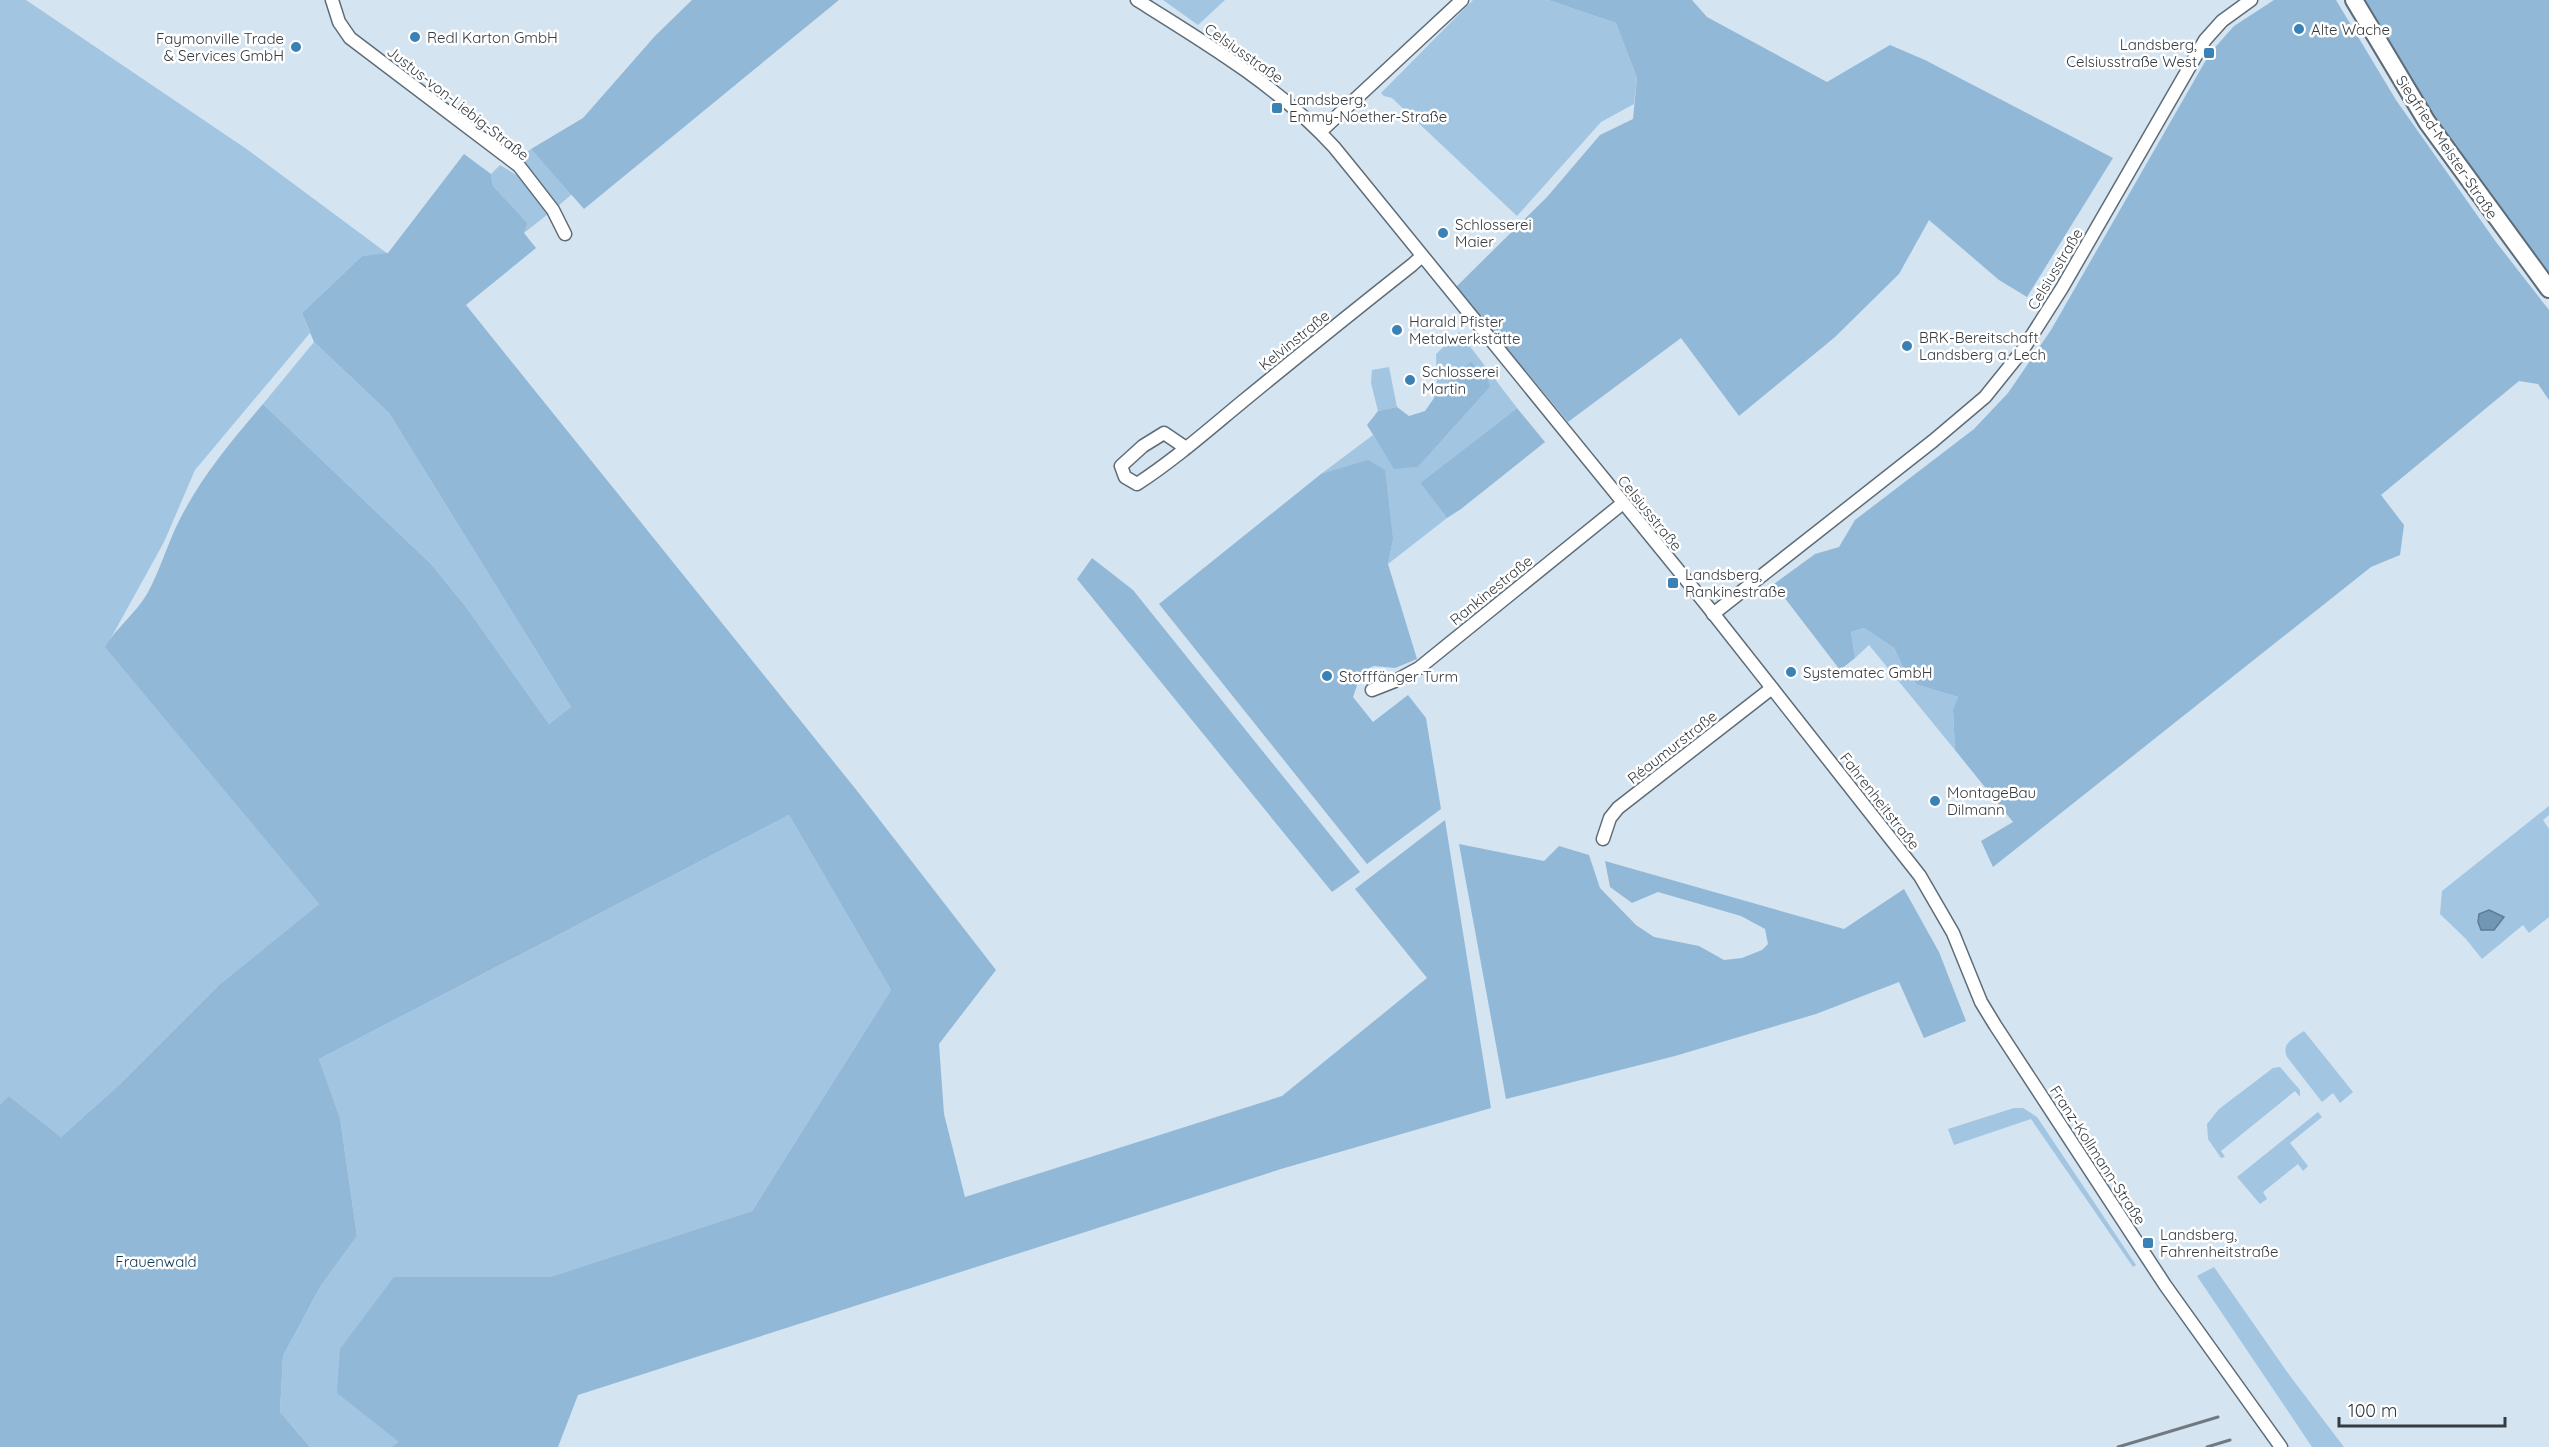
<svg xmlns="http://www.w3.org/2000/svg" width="2549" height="1447" viewBox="0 0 2549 1447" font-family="Quicksand,sans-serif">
<rect width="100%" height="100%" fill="#d4e4f1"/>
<g fill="#a2c5e2">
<polygon points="0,0 26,0 248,150 388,254 362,256 302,313 310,333 195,470 164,542 106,647 319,904 220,984 120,1084 61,1137 9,1096 0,1104"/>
<polygon points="1163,0 1225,0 1198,25"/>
<polygon points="1473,0 1548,0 1616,23 1637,78 1634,104 1601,122 1517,216 1392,98 1384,96 1381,93"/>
<polygon points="531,149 572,194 557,207 517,158"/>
<polygon points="500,165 518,176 548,214 524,233 526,223 493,186 491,174"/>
<polygon points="1459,332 1517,408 1420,483 1447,518 1388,564 1393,540 1321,474 1373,435 1394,468 1418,467 1490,387 1439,391 1433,400 1437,386 1436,354"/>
<polygon points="314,342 389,413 571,707 549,724 466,607 431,564 263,404"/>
<polygon points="1389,367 1397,407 1378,411 1371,383 1372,370"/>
<polygon points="1864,628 1894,648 1907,675 1918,685 1958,697 1953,709 1955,750 1869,645 1855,658 1851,632"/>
<polygon points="2549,806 2549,815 2543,820 2549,829 2549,917 2529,933 2523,925 2482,959 2466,939 2440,914 2442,891"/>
<polygon points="789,815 891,990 752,1211 550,1277 394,1277 400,1442 391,1447 310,1447 280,1412 283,1356 320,1287 357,1236 340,1118 319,1059"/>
<path d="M 2304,1031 L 2353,1092 L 2340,1103 L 2333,1093 L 2322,1102 L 2287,1057 C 2281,1043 2294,1038 2304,1031 Z"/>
<polygon points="2280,1067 2300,1090 2300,1097 2295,1091 2221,1151 2225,1157 2221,1158 2208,1139 2207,1124 2219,1109 2273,1068"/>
<polygon points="2014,1108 2023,1108 2037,1117 2136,1265 2133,1267 2031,1119 1954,1145 1948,1129"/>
<polygon points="2318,1112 2322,1117 2290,1143 2308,1166 2303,1171 2298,1164 2263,1192 2267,1199 2260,1204 2237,1177"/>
<polygon points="2214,1267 2290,1376 2344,1447 2312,1447 2197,1276"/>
</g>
<g fill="#92b8d8">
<polygon points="692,0 839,0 584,209 531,149 583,118 655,36"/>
<polygon points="1548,0 1692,0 1707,17 1827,82 1890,45 1925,60 2113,158 2027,297 1999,280 1929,220 1899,274 1835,337 1739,416 1681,338 1568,422 1456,287 1547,197 1600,135 1633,119 1637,78 1616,23"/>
<polygon points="2274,0 2336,0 2396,100 2496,242 2549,310 2549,400 2538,384 2519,381 2381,495 2404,525 2400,555 2371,567 1993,867 1981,841 2013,822 1955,750 1953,709 1958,697 1918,685 1907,675 1894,648 1864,628 1851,632 1855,658 1840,670 1774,584 1815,554 1839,547 1855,520 1974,429 2008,393 2051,330 2210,53 2234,26"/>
<polygon points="2358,0 2549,0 2549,278 2470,174"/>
<path d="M 464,154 L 491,174 L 493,186 L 527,223 L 524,233 L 536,248 L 466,305 L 858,792 L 996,970 L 939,1044 L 944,1114 L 965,1197 L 1282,1096 L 1427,978 L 1355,889 L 1445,820 L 1491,1108 L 1281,1169 L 578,1395 L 558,1447 L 391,1447 L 399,1442 L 337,1393 L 340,1349 L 394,1277 L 550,1277 L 752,1211 L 891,990 L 789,815 L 319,1059 L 340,1118 L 357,1236 L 320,1287 L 283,1356 L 280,1412 L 310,1447 L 0,1447 L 0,1104 L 9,1096 L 61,1137 L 120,1084 L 220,984 L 319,904 L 105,647 C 117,627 135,614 147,594 C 159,572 166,549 176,527 C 199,479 229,444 263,404 L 431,564 L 466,607 L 549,724 L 571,707 L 389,413 L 314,342 L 302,313 L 362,256 L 388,253 Z"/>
<polygon points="1471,362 1488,380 1490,387 1418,467 1394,469 1367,425 1378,411 1397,407 1409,416 1425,411 1439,391"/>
<polygon points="1517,408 1545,442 1461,509 1447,518 1420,483"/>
<polygon points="1368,460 1385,470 1393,540 1388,564 1417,659 1395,668 1374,666 1362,671 1353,697 1373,722 1408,695 1426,718 1441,809 1367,864 1159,604 1321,474"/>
<polygon points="1092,558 1133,590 1360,872 1332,892 1077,579"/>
<polygon points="1459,844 1544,861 1559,846 1589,855 1600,888 1636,925 1654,937 1699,946 1724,960 1742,958 1762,950 1768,944 1765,929 1741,916 1658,892 1632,903 1610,887 1605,861 1844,929 1904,889 1939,952 1966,1021 1924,1038 1899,982 1816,1014 1675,1056 1506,1099"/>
</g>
<polygon fill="#7297b5" stroke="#607b92" stroke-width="1.5" points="2489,910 2504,917 2494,930 2481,930 2478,922 2479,914"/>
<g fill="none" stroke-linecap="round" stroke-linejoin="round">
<defs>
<g id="street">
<polyline points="332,0 339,22 350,38 519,166 553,210 565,234"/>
<path d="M 1137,0 C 1206,43 1278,86 1334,147 L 1705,603 L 1920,876 L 1953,933 L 1981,1002 L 1995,1025 L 2165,1285 L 2281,1447"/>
<polyline points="1320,132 1462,0"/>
<path d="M 1186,448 L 1164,433 L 1143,446 L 1121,466 L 1125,477 L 1137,484 C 1174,460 1208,430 1242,402 C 1298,356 1355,310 1412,265 L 1422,256"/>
<polyline points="1713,614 1933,441 1985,397 2022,351 2062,288 2205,40 2222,21 2251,0"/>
<polyline points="1372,690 1395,681 1419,668 1623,503"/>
<polyline points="1603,839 1610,818 1618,808 1772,688"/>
</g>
<polyline id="secondary" points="2354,0 2427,122 2549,289"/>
</defs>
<use href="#street" stroke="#5e6c77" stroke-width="15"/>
<use href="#secondary" stroke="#5e6c77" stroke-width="20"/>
<use href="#street" stroke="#fff" stroke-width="12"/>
<use href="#secondary" stroke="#fff" stroke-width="16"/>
<g stroke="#707981" stroke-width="3">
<polyline points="2118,1447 2218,1417"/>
<polyline points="2207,1447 2230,1440"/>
</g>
</g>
<g fill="#3a81b6" stroke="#fff" stroke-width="2">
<circle cx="2299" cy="29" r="6"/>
<circle cx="415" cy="37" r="6"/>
<circle cx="296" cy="47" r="6"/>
<rect x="2203" y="47" width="12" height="12" rx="3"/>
<rect x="1271" y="102" width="12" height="12" rx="3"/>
<circle cx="1443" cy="233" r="6"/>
<circle cx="1397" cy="330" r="6"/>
<circle cx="1907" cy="346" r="6"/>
<circle cx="1410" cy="380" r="6"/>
<rect x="1667" y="577" width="12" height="12" rx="3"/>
<circle cx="1791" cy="672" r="6"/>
<circle cx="1327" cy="676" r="6"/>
<circle cx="1935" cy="801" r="6"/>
<rect x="2142" y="1237" width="12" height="12" rx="3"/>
</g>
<g text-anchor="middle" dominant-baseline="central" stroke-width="5" stroke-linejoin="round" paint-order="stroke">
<g font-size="15" fill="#353b40" stroke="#fff" text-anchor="start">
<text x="2311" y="29">Alte Wache</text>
<text x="427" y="37">Redl Karton GmbH</text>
<text x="284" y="38" text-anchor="end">Faymonville Trade<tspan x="284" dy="17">&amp; Services GmbH</tspan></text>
<text x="2197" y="44" text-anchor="end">Landsberg,<tspan x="2197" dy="17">Celsiusstraße West</tspan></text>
<text x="1289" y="99">Landsberg,<tspan x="1289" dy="17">Emmy-Noether-Straße</tspan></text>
<text x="1455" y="224">Schlosserei<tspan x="1455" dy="17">Maier</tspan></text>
<text x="1409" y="321">Harald Pfister<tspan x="1409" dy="17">Metalwerkstätte</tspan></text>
<text x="1919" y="337">BRK-Bereitschaft<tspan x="1919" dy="17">Landsberg a. Lech</tspan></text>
<text x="1422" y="371">Schlosserei<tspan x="1422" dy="17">Martin</tspan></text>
<text x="1685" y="574">Landsberg,<tspan x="1685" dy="17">Rankinestraße</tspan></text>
<text x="1803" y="672">Systematec GmbH</text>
<text x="1339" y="676">Stofffänger Turm</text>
<text x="1947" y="792">MontageBau<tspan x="1947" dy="17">Dilmann</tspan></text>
<text x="2160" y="1234">Landsberg,<tspan x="2160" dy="17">Fahrenheitstraße</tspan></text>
</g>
<g font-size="15" fill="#353b40" stroke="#fff">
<text transform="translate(1244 53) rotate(35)">Celsiusstraße</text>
<text transform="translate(458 103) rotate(38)">Justus-von-Liebig-Straße</text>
<text transform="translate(2447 147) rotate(56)">Siegfried-Meister-Straße</text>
<text transform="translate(2055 269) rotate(-59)">Celsiusstraße</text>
<text transform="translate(1294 340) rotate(-39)">Kelvinstraße</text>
<text transform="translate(1650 513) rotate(51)">Celsiusstraße</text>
<text transform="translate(1491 590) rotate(-39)">Rankinestraße</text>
<text transform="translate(1672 747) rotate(-38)">Réaumurstraße</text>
<text transform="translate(1880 801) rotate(52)">Fahrenheitstraße</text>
<text transform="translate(2098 1155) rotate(57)">Franz-Kollmann-Straße</text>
</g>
<g font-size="15" fill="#0c3a59" stroke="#fff">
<text x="156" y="1261">Frauenwald</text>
</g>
</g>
<path d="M2339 1417v9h166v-9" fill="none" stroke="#353b40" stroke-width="3"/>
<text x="2348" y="1417" font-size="18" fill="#353b40" stroke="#ffffff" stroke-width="4.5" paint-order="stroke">100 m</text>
</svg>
